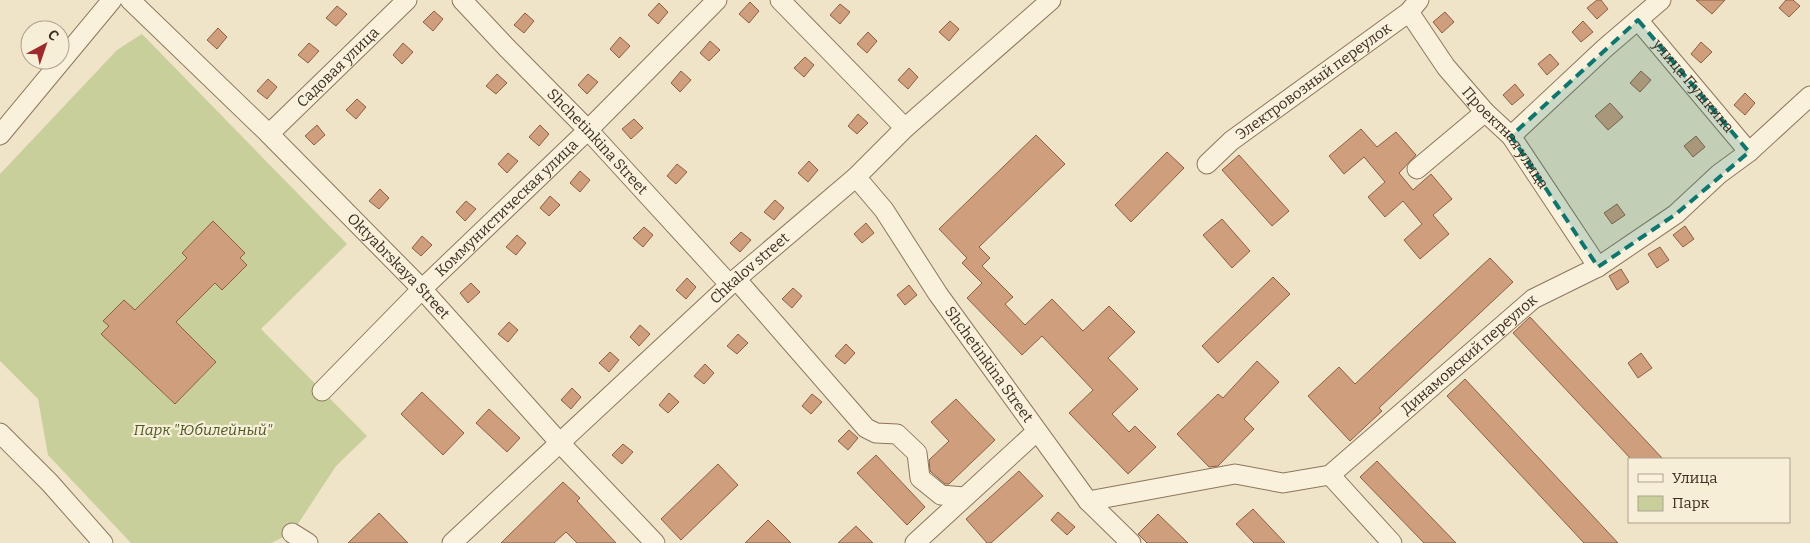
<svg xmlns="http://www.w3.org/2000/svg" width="1810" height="543" viewBox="0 0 1810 543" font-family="Bitter,serif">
<rect width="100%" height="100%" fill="#f0e4c8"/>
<polygon fill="#c9cf9b" points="142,34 347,244 261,329 367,436 336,466 292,533 271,543 131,543 48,455 38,399 0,361 0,174 117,50"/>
<g fill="#cf9f7d" stroke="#8d5f41">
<polygon points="1597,0 1601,0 1608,9 1597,19 1587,8"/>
<polygon points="1696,0 1725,0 1712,14"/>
<polygon points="1786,0 1793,0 1800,6 1789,17 1779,8"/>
<polygon points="750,2 759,11 749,23 739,14"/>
<polygon points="659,3 668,12 658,24 648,15"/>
<polygon points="840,4 850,12 840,24 830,15"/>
<polygon points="337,6 347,14 336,26 326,18"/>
<polygon points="434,11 443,19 433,31 423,22"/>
<polygon points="1445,12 1454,22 1442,33 1433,22"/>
<polygon points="525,13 534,21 524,33 514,25"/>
<polygon points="950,21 959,29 949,41 939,32"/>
<polygon points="1583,21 1593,32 1581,42 1572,32"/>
<polygon points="218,28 227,37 217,49 207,40"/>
<polygon points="868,32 877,41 867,53 857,44"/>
<polygon points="620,37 630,46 619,58 610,49"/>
<polygon points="710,41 720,50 709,61 700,53"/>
<polygon points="1701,42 1712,52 1701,63 1691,54"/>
<polygon points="309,43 319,51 308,63 298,55"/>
<polygon points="403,43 413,52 402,64 393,55"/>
<polygon points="1550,54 1559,64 1547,75 1538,64"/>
<polygon points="805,57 814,65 804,77 794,68"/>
<polygon points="909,68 918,77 908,89 898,80"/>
<polygon points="681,71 691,80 680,92 671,83"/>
<polygon points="1641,71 1651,80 1640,92 1630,83"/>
<polygon points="497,74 507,83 496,94 486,86"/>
<polygon points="588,74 598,82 587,94 578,85"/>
<polygon points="268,79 277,87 267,99 257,91"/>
<polygon points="1515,84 1524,95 1512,105 1503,95"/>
<polygon points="1745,93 1755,103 1745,115 1734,105"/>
<polygon points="357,99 366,107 356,119 346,110"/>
<polygon points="1610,103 1623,117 1608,130 1595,116"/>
<polygon points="858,114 868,123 857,134 848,126"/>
<polygon points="634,119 643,128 631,139 622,129"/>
<polygon points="317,125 325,135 314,145 305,136"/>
<polygon points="540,125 549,134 539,146 529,137"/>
<polygon points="1361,129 1377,147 1396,132 1416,155 1399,173 1413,190 1431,174 1452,199 1433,215 1449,234 1420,259 1404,240 1422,224 1403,201 1385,217 1368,197 1385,182 1364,157 1344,174 1329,156"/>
<polygon points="1036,135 1065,164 979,247 990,258 982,266 1013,297 1005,304 1025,325 1052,299 1083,331 1109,306 1135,332 1108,358 1138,389 1112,414 1129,432 1135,426 1156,447 1128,474 1069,413 1093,390 1042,336 1022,355 967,298 982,283 962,263 967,258 939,229"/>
<polygon points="1696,136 1705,147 1693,157 1684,146"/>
<polygon points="1167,152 1184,168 1131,222 1115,205"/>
<polygon points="508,153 518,161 507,173 498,164"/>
<polygon points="1239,155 1289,211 1272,226 1222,170"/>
<polygon points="809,161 818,170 808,182 798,173"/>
<polygon points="677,164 687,172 676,184 667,176"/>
<polygon points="580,171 590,180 580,192 570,183"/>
<polygon points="380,189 389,198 379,209 369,201"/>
<polygon points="550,196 560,205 549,216 540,208"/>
<polygon points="775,200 784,208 774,220 764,212"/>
<polygon points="466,201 476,209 465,221 456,212"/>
<polygon points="1617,204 1625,215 1612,224 1604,213"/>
<polygon points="1222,219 1250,251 1232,268 1203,235"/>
<polygon points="213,221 245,253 240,258 247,265 222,290 215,283 176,322 216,362 175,404 101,334 109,326 103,321 124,300 135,310 187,258 182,253"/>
<polygon points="866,223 874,233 862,243 854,234"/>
<polygon points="1685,226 1694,239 1683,247 1673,235"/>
<polygon points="644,227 653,235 643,247 633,238"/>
<polygon points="741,232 751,240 740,252 730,243"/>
<polygon points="517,235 526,243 516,255 506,247"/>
<polygon points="422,236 432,245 421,256 412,248"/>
<polygon points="1660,247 1669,260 1657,268 1648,254"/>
<polygon points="1490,258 1513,282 1379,408 1382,411 1350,441 1308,396 1339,367 1355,384"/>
<polygon points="1621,269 1629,282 1617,290 1609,276"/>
<polygon points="1273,277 1290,294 1218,363 1202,346"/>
<polygon points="687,278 696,287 686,299 676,290"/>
<polygon points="471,283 480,292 468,303 460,293"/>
<polygon points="909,285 917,295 905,305 897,295"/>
<polygon points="793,288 802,296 792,308 782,299"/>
<polygon points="1530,317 1663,459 1631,459 1513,333"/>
<polygon points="509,322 518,330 508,342 498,334"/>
<polygon points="640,325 650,334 639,346 630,337"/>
<polygon points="738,334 748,343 737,354 727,346"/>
<polygon points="846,344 855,353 845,364 835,356"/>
<polygon points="610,352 619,360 609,372 599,363"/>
<polygon points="1641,353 1652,368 1638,378 1628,363"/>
<polygon points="1257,361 1279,382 1244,419 1254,429 1218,466 1209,467 1177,434 1218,394 1223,398"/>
<polygon points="705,364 714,373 704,384 694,376"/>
<polygon points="1465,379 1618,543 1584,543 1447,396"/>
<polygon points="572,388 581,397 571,409 561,400"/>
<polygon points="422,392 464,433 443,455 401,414"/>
<polygon points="669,393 679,402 668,413 659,405"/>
<polygon points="812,394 822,402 811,414 802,406"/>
<polygon points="956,399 995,440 949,484 945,484 930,471 929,460 949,441 931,422"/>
<polygon points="489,409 520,438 507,452 476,423"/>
<polygon points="849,430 858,438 848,450 838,441"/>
<polygon points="623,444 633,452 622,464 612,455"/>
<polygon points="876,455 925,507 907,525 857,473"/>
<polygon points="1377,461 1456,543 1424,543 1360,477"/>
<polygon points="718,464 738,485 681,540 661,519"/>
<polygon points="1019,471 1043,496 991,543 987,543 966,519"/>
<polygon points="563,482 580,498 577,501 616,543 577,543 566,532 554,543 501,543"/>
<polygon points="1253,509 1285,543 1254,543 1236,524"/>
<polygon points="1058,512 1075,527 1067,535 1051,520"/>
<polygon points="379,513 408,543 348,543"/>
<polygon points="1158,514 1188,543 1147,543 1138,534"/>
<polygon points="768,520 791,543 745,543"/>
<polygon points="856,526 873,543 838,543"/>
</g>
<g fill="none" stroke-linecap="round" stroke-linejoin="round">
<defs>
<g id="minor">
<path id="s1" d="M 130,0 L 269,134 L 422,289 L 560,443 L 655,543"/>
<path id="s2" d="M 462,0 L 507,48 L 588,130 L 730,285"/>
<polyline points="780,0 905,128"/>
<path id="s3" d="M 1409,12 L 1446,67 L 1485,112 L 1511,136 L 1598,267"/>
<path id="s4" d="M 1638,20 L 1749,152"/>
<path id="s5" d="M 269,134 L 407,0"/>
<polyline points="0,135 112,0"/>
<polyline points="1511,136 1605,48 1661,0"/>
<path id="s6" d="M 1207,164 L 1231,141 L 1409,12 L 1419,0"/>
<polyline points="1417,169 1485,112"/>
<path id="s7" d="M 856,177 L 884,210 L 938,294 L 1088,501 L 1131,543"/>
<polyline points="736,279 866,428 876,433 897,434 917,453 920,478 941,495 964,497"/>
<path id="s8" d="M 322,391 L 422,289 L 588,130 L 717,0"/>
<polyline points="0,433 50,483 103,543"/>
<polyline points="1330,475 1392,543"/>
<path id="s9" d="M 1088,501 L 1235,474 L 1283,483 L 1330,475 L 1533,299 L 1598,267 L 1676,214 L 1719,174 L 1749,152 L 1810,96"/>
<polyline points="292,533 308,543"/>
<path id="s10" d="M 452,543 L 736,279 L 856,177 L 905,128 L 1051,0"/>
<polyline points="915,543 1036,432"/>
</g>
</defs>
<use href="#minor" stroke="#8d765c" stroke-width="21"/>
<use href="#minor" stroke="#faf1dc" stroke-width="19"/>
</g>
<path fill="#0f766e" fill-opacity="0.2" stroke="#0f766e" stroke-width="4" stroke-dasharray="10 6" stroke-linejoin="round" d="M 1638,20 L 1749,152 L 1676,214 L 1598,267 L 1511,136 Z"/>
<g text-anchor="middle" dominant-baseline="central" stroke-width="4.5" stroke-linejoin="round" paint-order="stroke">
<g font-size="15" fill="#3d2e20" stroke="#f7eed8">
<text stroke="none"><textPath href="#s5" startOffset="96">Садовая улица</textPath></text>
<text stroke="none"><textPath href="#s6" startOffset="135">Электровозный переулок</textPath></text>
<text stroke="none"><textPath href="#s4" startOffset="86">улица Пушкина</textPath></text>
<text stroke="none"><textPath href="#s3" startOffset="159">Проектная улица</textPath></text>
<text stroke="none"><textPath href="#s2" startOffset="196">Shchetinkina Street</textPath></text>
<text stroke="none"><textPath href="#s8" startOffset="260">Коммунистическая улица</textPath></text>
<text stroke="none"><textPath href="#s1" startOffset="378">Oktyabrskaya Street</textPath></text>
<text stroke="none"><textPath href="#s10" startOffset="405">Chkalov street</textPath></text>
<text stroke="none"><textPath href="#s9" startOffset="430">Динамовский переулок</textPath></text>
<text stroke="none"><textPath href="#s7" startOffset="230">Shchetinkina Street</textPath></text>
</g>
<g font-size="15" font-style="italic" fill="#4d5a26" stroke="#f7eed8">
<text x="203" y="430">Парк "Юбилейный"</text>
</g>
</g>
<rect x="1628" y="458" width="162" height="65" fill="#f7eed8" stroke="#ada18e"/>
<rect x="1638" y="474" width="25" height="8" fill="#faf1dc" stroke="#ada18e"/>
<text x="1672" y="483" font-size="15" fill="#3d2e20">Улица</text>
<rect x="1638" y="496" width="25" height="15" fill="#c9cf9b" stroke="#ada18e"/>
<text x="1672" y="508" font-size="15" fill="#3d2e20">Парк</text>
<g transform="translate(45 45) rotate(40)"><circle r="24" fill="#f7eed8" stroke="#ada18e"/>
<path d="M0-4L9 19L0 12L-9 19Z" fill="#9e2a2b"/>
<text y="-8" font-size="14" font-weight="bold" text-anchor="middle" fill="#3d2e20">С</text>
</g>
</svg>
